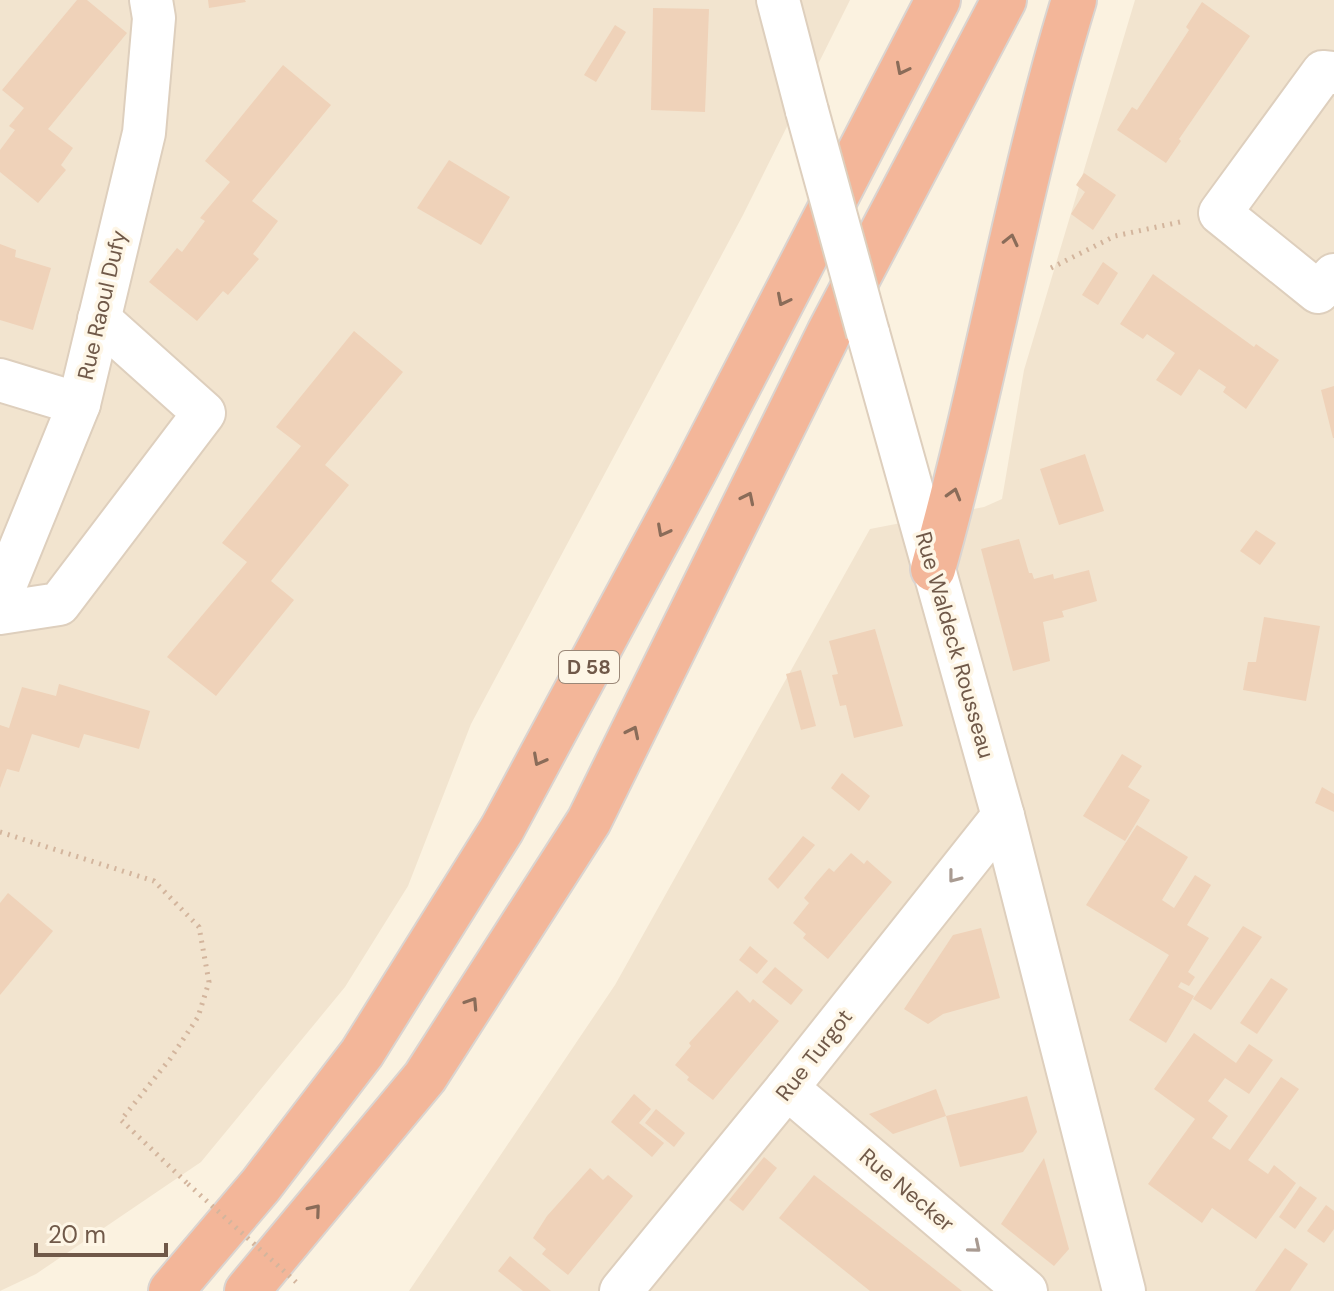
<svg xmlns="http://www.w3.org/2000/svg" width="1334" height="1291" viewBox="0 0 1334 1291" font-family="'DM Sans',sans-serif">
<rect width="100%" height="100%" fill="#fbf2e0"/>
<g fill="#f2e4cf">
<polygon points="0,0 850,0 743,215 471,724 408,886 345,987 201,1162 36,1274 0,1291"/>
<polygon points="1135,0 1334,0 1334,1291 409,1291 615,985 870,529 984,507 1002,499 1024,370"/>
</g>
<g fill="#efd2b9">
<polygon points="77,0 87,0 127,33 48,129 73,148 61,165 66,170 38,203 0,172 0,150 15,130 9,126 24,108 2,90"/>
<polygon points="208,0 245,0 246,2 209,8"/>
<polygon points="1202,2 1250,36 1179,139 1181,141 1166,163 1117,130 1132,107 1137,110 1189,30 1186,27"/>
<polygon points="653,8 709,9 705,112 651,110"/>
<polygon points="615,25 626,32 596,82 584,75"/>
<polygon points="283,65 331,105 252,201 278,221 253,254 259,259 228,295 223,291 197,321 149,282 177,248 182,252 205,221 200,218 230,182 205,161"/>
<polygon points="449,160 510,197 481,245 417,208"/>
<polygon points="1084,173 1116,195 1093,230 1071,214 1085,192 1076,185"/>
<polygon points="0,244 16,250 15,257 51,268 33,330 0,320"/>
<polygon points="1103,262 1118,273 1098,305 1082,295"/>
<polygon points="1153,274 1254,347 1256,344 1279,360 1246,409 1223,392 1226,387 1199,369 1181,396 1156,380 1175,353 1147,334 1143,339 1120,324"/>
<polygon points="354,331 403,372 325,465 349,485 271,581 294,600 216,696 167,657 247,562 222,543 301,446 276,427"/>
<polygon points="1334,386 1334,438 1333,438 1321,390"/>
<polygon points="1085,454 1104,511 1059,525 1040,469"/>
<polygon points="1256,530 1276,543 1260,565 1240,551"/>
<polygon points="1019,539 1029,573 1032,573 1034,579 1053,574 1054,579 1089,570 1097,601 1062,611 1064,617 1043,622 1050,661 1013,671 981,549"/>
<polygon points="1264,617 1320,626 1306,701 1243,690 1248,662 1256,662"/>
<polygon points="875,629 903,726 854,738 846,705 840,706 832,675 838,674 829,641"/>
<polygon points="801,670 816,726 801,730 786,674"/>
<polygon points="59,684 150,711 139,749 84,734 79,748 32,734 19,772 7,769 0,788 0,725 9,728 22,687 56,696"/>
<polygon points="1122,754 1142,766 1128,787 1150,800 1125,841 1083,816"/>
<polygon points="842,773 870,796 859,811 831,788"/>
<polygon points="1322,787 1334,794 1334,812 1315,803"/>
<polygon points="1137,825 1188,857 1162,900 1174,908 1195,875 1211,885 1187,925 1209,938 1188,972 1195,977 1189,986 1181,982 1178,987 1194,996 1166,1043 1129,1020 1169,955 1086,905"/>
<polygon points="803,836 815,845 778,889 768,879"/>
<polygon points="851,853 864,864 867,860 892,882 828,959 803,938 806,934 793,923 809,903 804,898 816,883 829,868 834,872"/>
<polygon points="8,893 53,931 0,995 0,903"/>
<polygon points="1243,926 1262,937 1211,1010 1193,999"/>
<polygon points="981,928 1000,998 943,1014 928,1024 904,1009 953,935"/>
<polygon points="750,946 768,961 757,974 739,960"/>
<polygon points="775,967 803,990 791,1005 762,982"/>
<polygon points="1271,978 1288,989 1257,1034 1240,1023"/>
<polygon points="737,990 750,1003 753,999 779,1021 713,1100 687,1080 689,1077 675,1065 691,1046 689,1043"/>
<polygon points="1194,1033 1236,1063 1249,1044 1273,1060 1249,1094 1225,1078 1208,1101 1228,1116 1212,1138 1230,1150 1281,1077 1299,1089 1248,1160 1268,1174 1274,1165 1296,1183 1256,1239 1212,1208 1202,1223 1148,1184 1195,1119 1154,1089"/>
<polygon points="936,1089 946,1116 893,1134 869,1114"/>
<polygon points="634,1094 651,1109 639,1123 664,1143 652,1157 611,1122"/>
<polygon points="1027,1096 1037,1132 1023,1152 960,1167 946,1116"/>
<polygon points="656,1109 685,1133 674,1147 645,1123"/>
<polygon points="764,1157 777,1168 743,1211 729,1200"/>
<polygon points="1044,1158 1069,1249 1054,1266 1001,1224"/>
<polygon points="590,1168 603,1180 608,1175 633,1196 568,1275 542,1254 546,1249 533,1238 547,1216"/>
<polygon points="814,1175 928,1264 962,1291 870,1291 779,1218"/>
<polygon points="1300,1186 1317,1198 1295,1229 1279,1217"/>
<polygon points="1326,1205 1334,1211 1334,1229 1324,1243 1307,1231"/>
<polygon points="1285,1248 1308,1264 1290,1291 1255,1291"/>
<polygon points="510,1256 551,1291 523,1291 498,1271"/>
</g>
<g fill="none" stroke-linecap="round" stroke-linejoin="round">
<defs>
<g id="minor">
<polyline points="778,0 807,111"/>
<polyline points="1334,73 1323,72 1220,213 1318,292 1334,275"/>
<polyline points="868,333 1003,816 1124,1291"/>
<polyline points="0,380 79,404"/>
<polyline points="0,598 79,404 144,133 154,18 151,0"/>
<polyline points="0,613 59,604 204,413 99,319"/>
<polyline points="787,1088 1026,1291"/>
<polyline points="621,1291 787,1088 1003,816"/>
</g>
<g id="highway">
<path d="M 933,569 C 986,381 1017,187 1074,0"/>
<polyline points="171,1291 261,1185 362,1053 502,829 694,472 938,0"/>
<polyline points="247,1291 425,1077 589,821 829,333 1004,0"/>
</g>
</defs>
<use href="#minor" stroke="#decfbd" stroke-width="46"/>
<use href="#highway" stroke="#dad4d0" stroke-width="48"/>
<g stroke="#d3b59d" stroke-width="5" stroke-dasharray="2 6" stroke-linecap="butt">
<polyline points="1051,268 1115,236 1180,222"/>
<polyline points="0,832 154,881 199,927 209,982 198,1017 170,1059 121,1120 188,1184"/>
</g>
<use href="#minor" stroke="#fff" stroke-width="42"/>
<use href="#highway" stroke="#f3b699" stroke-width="44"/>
<defs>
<polyline id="minor-bridge" points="807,111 868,333"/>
</defs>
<use href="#minor-bridge" stroke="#decfbd" stroke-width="46" stroke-linecap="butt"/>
<polyline stroke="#d3b59d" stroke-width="5" stroke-dasharray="2 6" stroke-linecap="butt" points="188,1184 296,1282"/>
<use href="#minor-bridge" stroke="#fff" stroke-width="42"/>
</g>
<defs><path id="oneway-chevron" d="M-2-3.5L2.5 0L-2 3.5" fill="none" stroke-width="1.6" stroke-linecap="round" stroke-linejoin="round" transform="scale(2)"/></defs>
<g stroke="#8a6c59">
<use href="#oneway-chevron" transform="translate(902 69) rotate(117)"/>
<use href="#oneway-chevron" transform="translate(1011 240) rotate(-77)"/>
<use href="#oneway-chevron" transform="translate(783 300) rotate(117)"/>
<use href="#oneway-chevron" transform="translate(954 494) rotate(-74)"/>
<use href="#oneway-chevron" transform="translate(748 498) rotate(-64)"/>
<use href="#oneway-chevron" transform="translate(663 531) rotate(118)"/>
<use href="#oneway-chevron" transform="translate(633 732) rotate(-64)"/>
<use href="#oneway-chevron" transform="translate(539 760) rotate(118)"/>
<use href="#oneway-chevron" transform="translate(472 1003) rotate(-57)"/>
<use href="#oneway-chevron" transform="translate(315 1210) rotate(-50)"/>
</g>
<g stroke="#a99b92">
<use href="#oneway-chevron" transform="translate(954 877) rotate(128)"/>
<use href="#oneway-chevron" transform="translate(975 1247) rotate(40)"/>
</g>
<g text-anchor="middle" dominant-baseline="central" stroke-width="7" stroke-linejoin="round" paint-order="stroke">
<rect fill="#fef6e6" stroke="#9b8878" stroke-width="2" x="559" y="651" width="60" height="32" rx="6"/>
<g font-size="20" font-weight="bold" fill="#705949">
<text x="589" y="667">D 58</text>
</g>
<g font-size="22" fill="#705949" stroke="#fef6e6">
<text transform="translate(102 305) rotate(-77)">Rue Raoul Dufy</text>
<text transform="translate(955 645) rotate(74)">Rue Waldeck Rousseau</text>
<text transform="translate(814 1055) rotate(-52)">Rue Turgot</text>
<text transform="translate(907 1190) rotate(40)">Rue Necker</text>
</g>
</g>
<path d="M36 1243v12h130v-12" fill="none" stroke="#705949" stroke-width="4"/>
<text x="48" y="1243" font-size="24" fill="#705949" stroke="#fef6e6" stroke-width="6" paint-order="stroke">20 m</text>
</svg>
